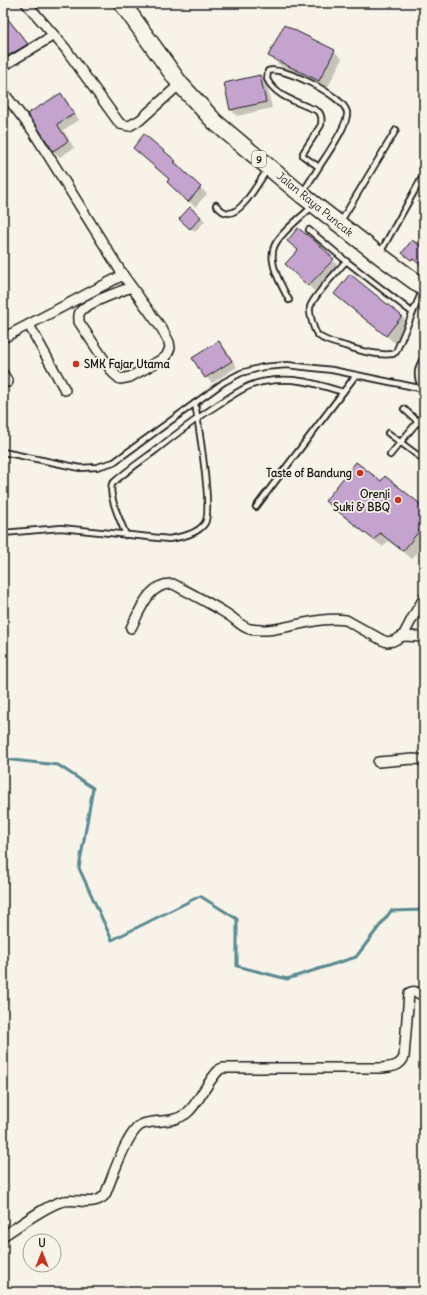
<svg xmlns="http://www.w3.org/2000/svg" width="427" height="1295" viewBox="0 0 427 1295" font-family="Delius,sans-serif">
<rect width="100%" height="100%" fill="#f7f3e8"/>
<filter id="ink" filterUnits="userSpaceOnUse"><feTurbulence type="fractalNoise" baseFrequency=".025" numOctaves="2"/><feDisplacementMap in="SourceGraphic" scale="8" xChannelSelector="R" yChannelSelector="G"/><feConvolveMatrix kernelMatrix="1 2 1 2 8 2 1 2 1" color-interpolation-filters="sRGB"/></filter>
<g filter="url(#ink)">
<g fill="#0003">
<polygon points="3,12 35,52 8,69 6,72 3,69"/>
<polygon points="334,51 342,59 327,89 278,64 270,56"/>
<polygon points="260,76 266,82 272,108 237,116 231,110 225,84"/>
<polygon points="61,94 67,101 79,120 63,130 74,148 60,157 53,151"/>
<polygon points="134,148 175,161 181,167 180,169 207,194 195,207 174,188 170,180"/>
<polygon points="201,217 205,221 195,232 184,222"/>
<polygon points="314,242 339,266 314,291 286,264 299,250"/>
<polygon points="351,275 402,317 410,325 395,343 343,302 335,294"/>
<polygon points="424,313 424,329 417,323"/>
<polygon points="219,342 225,348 237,367 212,383 206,377"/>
<polygon points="381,482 424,508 424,543 412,559 388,541 383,547 334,509 326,501"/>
</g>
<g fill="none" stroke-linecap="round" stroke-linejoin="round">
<polyline stroke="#598990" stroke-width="3" points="3,759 58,765 93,788 79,868 112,940 200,896 237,919 237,966 287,979 356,957 391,911 424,910"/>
</g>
<g fill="#c4a4cf" stroke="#1c1c1c">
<polygon points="3,13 28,44 3,59"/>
<polygon points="284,25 335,50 319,81 268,56"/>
<polygon points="260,75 266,102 230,110 224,83"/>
<polygon points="61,93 74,114 57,124 68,141 53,151 38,128 27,114"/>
<polygon points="144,134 176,161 174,162 201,187 188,202 167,182 169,179 133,148"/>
<polygon points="190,207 201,217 190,229 179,219"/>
<polygon points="298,228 315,241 334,259 308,286 285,264 298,250 287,241"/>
<polygon points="412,240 424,248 424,268 413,259 411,260 402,253"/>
<polygon points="350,274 402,316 386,336 334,294"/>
<polygon points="219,341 232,361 205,378 192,358"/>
<polygon points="356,462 381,481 385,476 424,507 424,525 403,551 380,533 374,540 325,501"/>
</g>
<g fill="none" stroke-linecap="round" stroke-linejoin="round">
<defs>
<g id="service">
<path d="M 303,192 L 319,167 C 326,156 349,124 347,112 C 344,96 281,65 268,71 L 267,79 C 275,95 292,100 308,107 C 311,108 316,110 319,112 C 322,116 322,120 321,125 L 303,153 L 303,156 L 319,167"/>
<path d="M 216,205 C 220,209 223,213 229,213 C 243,213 260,179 268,169"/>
<polyline points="341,221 396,130"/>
<polyline points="309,230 346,261"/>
<polyline points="380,253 424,174"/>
<path d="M 289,300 C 282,287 268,263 274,247 C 278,235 302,216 312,207"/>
<path d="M 413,313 L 346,261 C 337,272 314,295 310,307 C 309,313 314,333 319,336 C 325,341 334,343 342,345 C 358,350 375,356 393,354 L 396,352 L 422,291"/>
<path d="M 423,389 C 415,377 417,368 424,357"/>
<polyline points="404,409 424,427"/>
<polyline points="388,433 424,460"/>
<polyline points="3,452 80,468 97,467 114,462 224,382 241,373 263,367 287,365 332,370 424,389"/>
<polyline points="390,455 424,414"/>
<polyline points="256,507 356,375"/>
<path d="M 3,533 L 61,528 L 169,539 C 181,537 198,534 205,523 C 213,510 198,422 195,403"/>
<path d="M 126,535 C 121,522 108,496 112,484 C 126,471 141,461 156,450 C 176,434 197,418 219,404 C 233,395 246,385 262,382 C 293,376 314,383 343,392"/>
</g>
<g id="minor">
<polyline points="26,3 65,48 120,124 129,126 140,120 180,84"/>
<polyline points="3,66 54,35"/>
<polyline points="3,92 33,131 123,275 3,338"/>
<path d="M 123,275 L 162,329 L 169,342 L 170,348 L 166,357 L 130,377 L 120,379 L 113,373 L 79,322 C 79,318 78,315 80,312 C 85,303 120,292 131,287"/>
<polyline points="29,325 65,390"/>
<polyline points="3,374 8,382"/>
<path d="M 131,628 C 140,611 149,582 173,584 C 192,594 212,604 230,616 C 236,620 243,628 250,629 C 255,630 261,630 266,630 C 292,628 319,616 346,620 L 382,640 L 387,642 L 393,641 L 403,636 L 415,613 L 424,598"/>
<polyline points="403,636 424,637"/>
<polyline points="378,762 413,759 424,760"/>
<path d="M 3,1236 C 18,1227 47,1204 64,1201 C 78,1198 94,1207 105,1195 C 111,1181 128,1128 143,1124 C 159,1119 172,1124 187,1113 C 199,1103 207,1081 220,1069 L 223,1068 L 381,1068 C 390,1067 400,1067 404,1057 L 409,993 C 414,989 419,994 424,996"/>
</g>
<polyline id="trunk" points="122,3 180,84 215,122 302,195 379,255 424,288"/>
</defs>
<use href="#service" stroke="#1c1c1c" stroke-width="8"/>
<use href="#minor" stroke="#1c1c1c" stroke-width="12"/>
<use href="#trunk" stroke="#1c1c1c" stroke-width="19"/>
<use href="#service" stroke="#f7f3e8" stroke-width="4.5"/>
<use href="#minor" stroke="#f7f3e8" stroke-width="9"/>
<use href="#trunk" stroke="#f7f3e8" stroke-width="16"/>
</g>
</g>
<g fill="#c8321e" stroke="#f7f3e8" stroke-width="1.5">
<circle cx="76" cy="364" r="4"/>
<circle cx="360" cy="473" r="4"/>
<circle cx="398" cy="500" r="4"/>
</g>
<g text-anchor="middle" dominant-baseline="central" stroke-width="3.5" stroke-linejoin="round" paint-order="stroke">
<rect fill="#f7f3e8" stroke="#5e5c59" stroke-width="1" x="252" y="151" width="14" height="16" rx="3"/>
<g font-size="10" font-weight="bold" fill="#1c1c1c">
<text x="259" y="159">9</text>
</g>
<g font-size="11" fill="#1c1c1c" stroke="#f7f3e8">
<text transform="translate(315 204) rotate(39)">Jalan Raya Puncak</text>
</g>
<g font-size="11" font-weight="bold" fill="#1c1c1c" stroke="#f7f3e8" text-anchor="end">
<text x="84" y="364" text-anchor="start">SMK Fajar Utama</text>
<text x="352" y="473">Taste of Bandung</text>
<text x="390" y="494">Orenji<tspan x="390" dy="13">Suki &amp; BBQ</tspan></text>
</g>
</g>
<rect width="427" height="1295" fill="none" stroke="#f7f3e8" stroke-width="16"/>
<rect x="8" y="8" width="411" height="1279" fill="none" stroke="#1c1c1c" stroke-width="1.5" filter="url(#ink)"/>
<g transform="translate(42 1253)"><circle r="19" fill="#f7f3e8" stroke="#9f9d96"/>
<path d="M0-3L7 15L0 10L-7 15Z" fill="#c8321e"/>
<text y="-6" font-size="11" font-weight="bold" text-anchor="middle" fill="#1c1c1c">U</text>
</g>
</svg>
